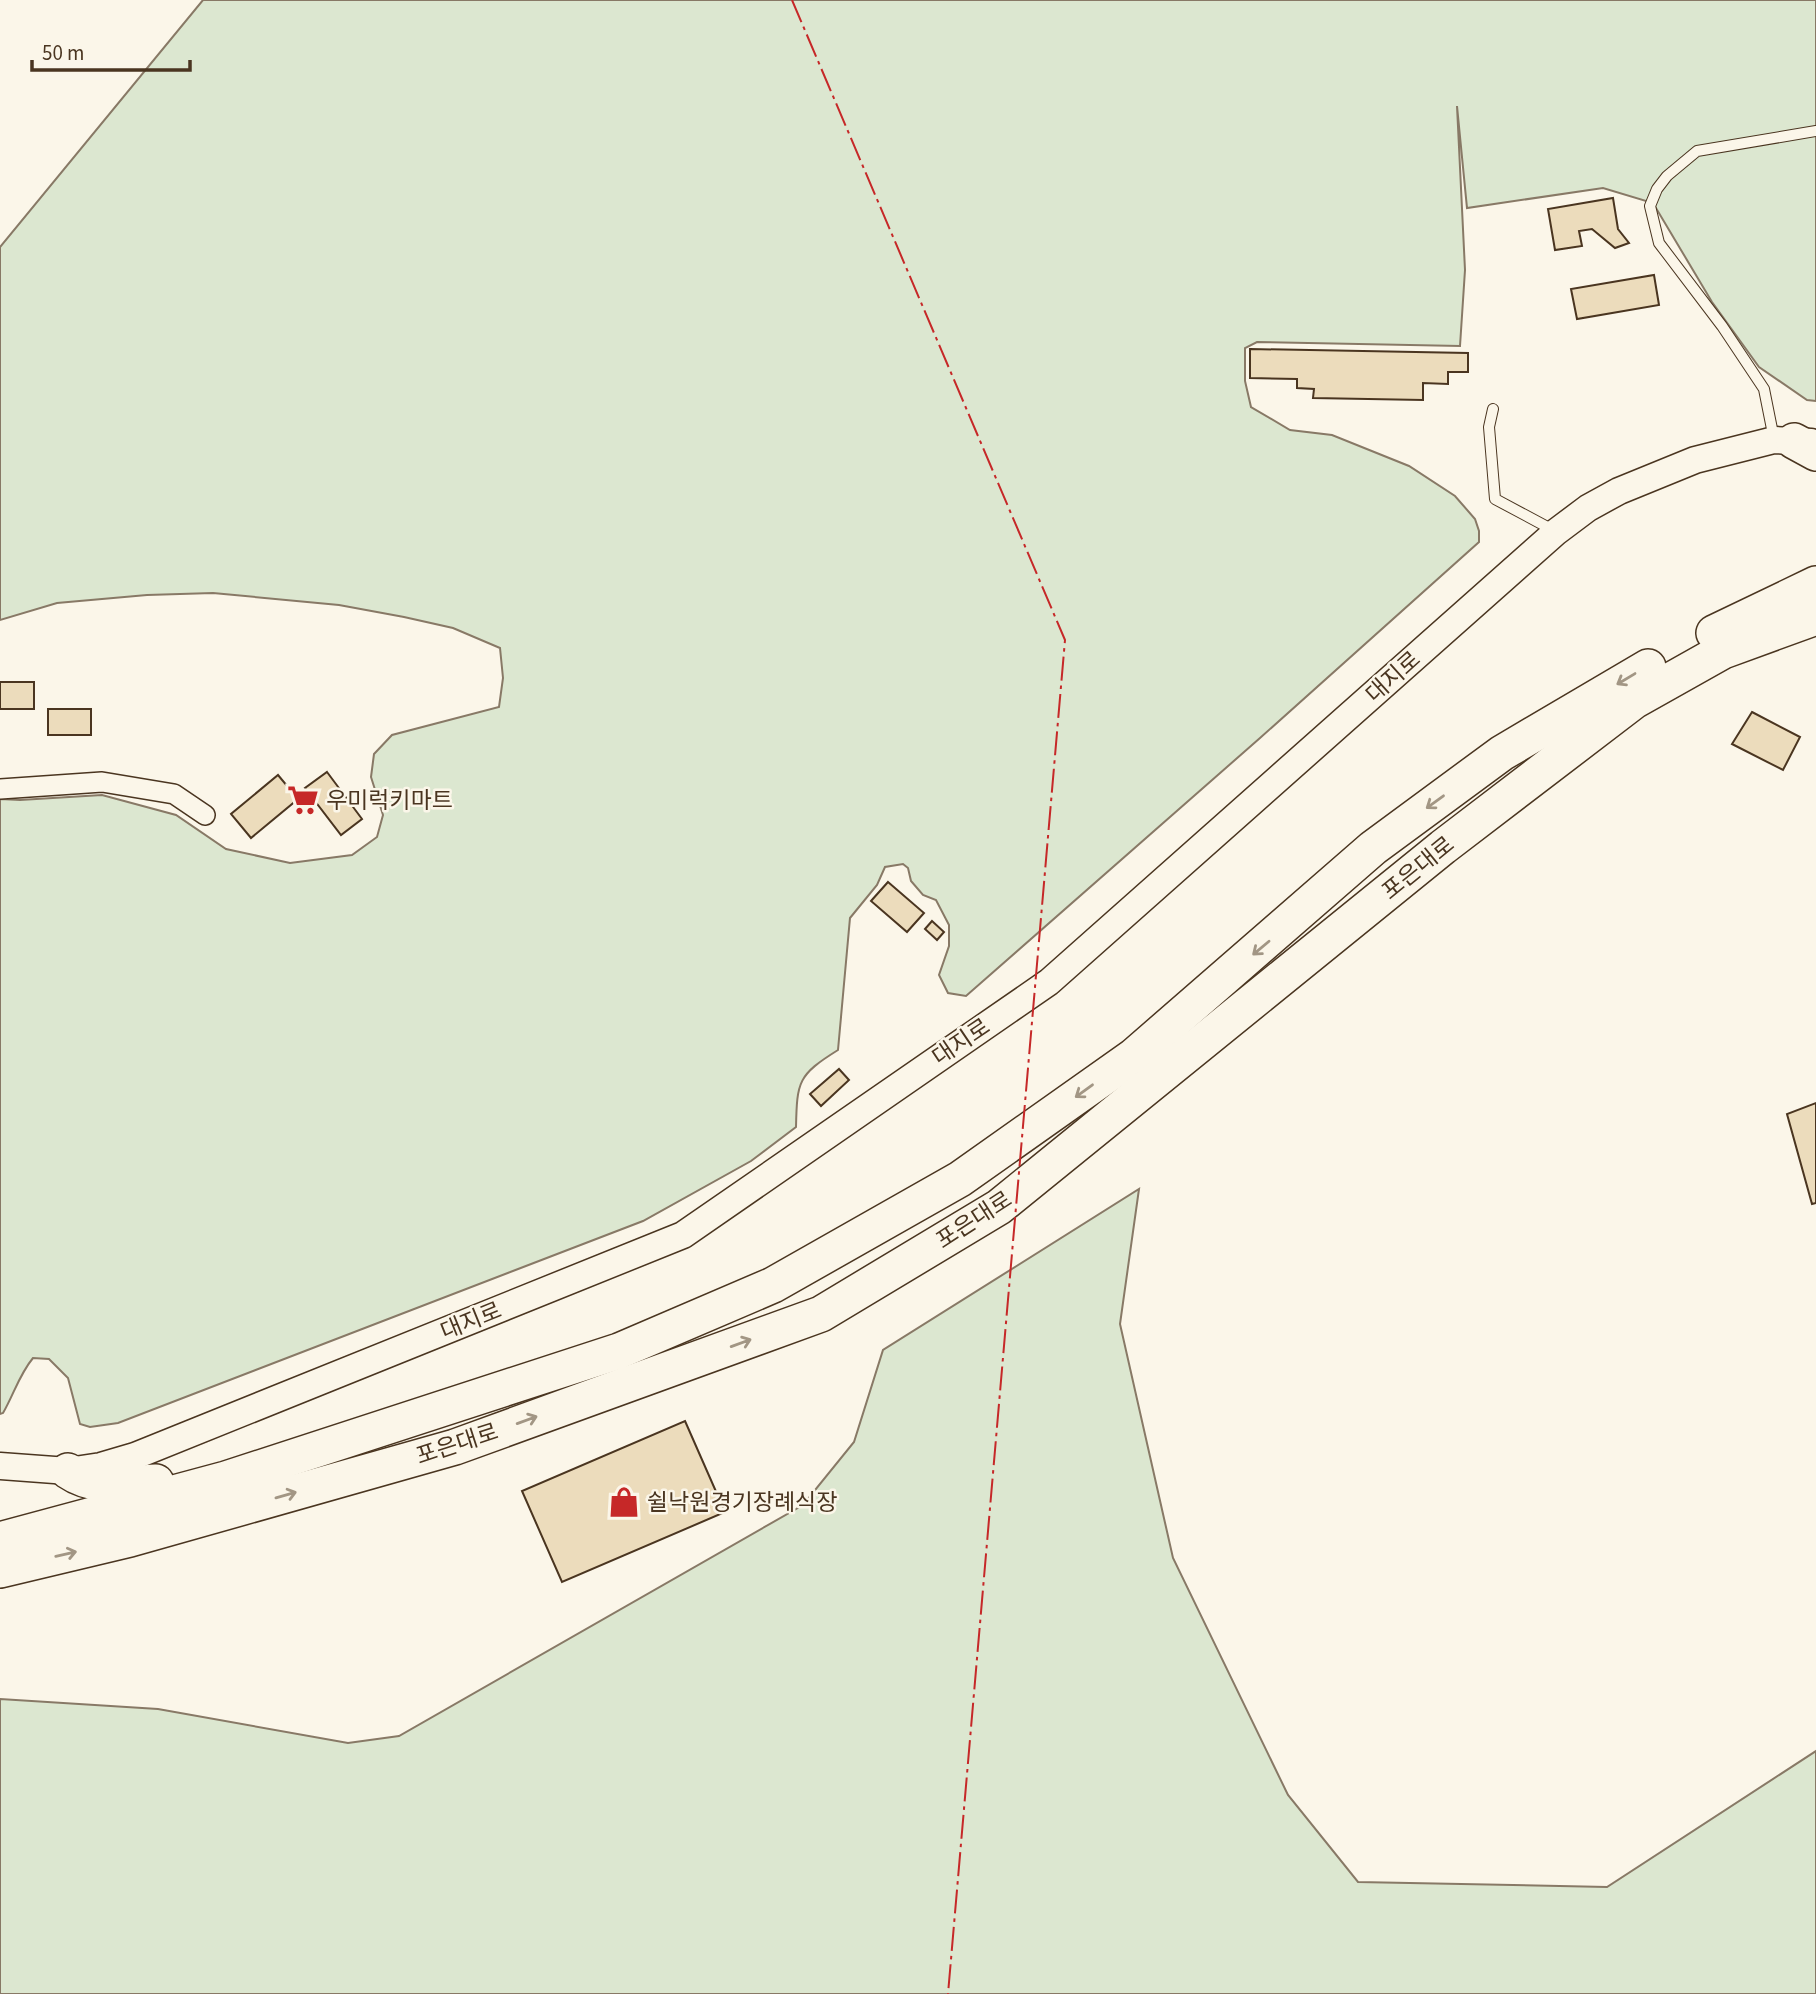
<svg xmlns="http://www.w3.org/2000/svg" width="1816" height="1994" viewBox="0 0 1816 1994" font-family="'Source Sans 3','Noto Sans KR',sans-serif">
<rect width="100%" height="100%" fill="#fbf6e9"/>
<g fill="#dce7d0" stroke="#887966" stroke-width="2">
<path d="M 203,0 L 1816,0 L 1816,401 L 1807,400 L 1759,367 L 1712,302 L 1653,203 L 1603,188 L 1467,208 L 1457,106 L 1465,270 L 1460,346 L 1257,342 L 1245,348 L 1245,381 L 1251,407 L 1290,430 L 1332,435 L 1409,466 L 1455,496 L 1475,519 L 1479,531 L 1479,542 L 1260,738 L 966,996 L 948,993 L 939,975 L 949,946 L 949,925 L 936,900 L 923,895 L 911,881 L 908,868 L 903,864 L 885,867 L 877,885 L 850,918 L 838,1050 C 798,1075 797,1081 796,1127 L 751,1161 L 643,1221 L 118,1423 L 90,1427 L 80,1424 L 68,1378 L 49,1359 L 33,1358 C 19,1375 14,1394 3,1413 L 0,1414 L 0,799 L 20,800 L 102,795 L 176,815 L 226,849 L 290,863 L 352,855 L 377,837 L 383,815 L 371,777 L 374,754 L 392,735 L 499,707 L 503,678 L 500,648 L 453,628 L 404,617 L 339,605 L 213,593 L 147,595 L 57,603 L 0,620 L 0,247 Z"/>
<polygon points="1139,1189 1120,1324 1173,1558 1288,1795 1358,1882 1607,1887 1816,1751 1816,1994 0,1994 0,1699 158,1709 348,1743 399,1736 803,1505 854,1442 883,1350"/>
</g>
<g fill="#ecdcbc" stroke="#4a3520" stroke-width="2">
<polygon points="1613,198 1618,229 1629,243 1615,248 1592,229 1579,231 1582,246 1555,250 1548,209"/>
<polygon points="1654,275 1659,305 1577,319 1571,289"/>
<polygon points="1250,349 1468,353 1468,372 1448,372 1448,384 1423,383 1423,400 1313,398 1314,389 1297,388 1297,379 1250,378"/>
<rect x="0" y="682" width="34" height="27"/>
<rect x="48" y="709" width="43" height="26"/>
<polygon points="1752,712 1800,737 1783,770 1732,744"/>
<polygon points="327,772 362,819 341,835 305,788"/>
<polygon points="278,775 298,799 251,838 231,814"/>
<polygon points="888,882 924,913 907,932 871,901"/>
<polygon points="932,921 944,932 937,940 925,929"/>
<polygon points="839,1069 849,1080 821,1106 810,1094"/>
<polygon points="1816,1103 1816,1203 1812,1204 1787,1114"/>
<polygon points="685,1421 725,1512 562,1582 522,1491"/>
</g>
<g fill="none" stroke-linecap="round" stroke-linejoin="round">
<defs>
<g id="lane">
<polyline points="1493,409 1489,427 1495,499 1553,530"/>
<polyline points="1774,439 1764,389 1722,326 1659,243 1650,206 1657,189 1667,176 1697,151 1816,131"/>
</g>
<polyline id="street" points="0,789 102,782 174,794 205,815"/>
<polyline id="secondary" points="0,1466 68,1471 101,1466 135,1456 683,1235 1049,982 1556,532 1588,508 1619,491 1695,460 1774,440 1811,442"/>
<g id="highway">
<polyline points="1794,441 1816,453"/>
<polyline points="1714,633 1816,584"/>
<path d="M 68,1471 C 94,1489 126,1484 156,1482"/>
<polyline points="0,1540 226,1479 619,1351 773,1285 960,1179 1134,1056 1373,848 1502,753 1648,667"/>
<polyline points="0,1570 130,1539 455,1447 821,1314 999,1207 1443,847 1634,701 1723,651 1816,617"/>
</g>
</defs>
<use href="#lane" stroke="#4a3520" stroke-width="12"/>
<use href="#street" stroke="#4a3520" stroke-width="22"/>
<use href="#secondary" stroke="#4a3520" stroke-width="29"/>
<use href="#highway" stroke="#4a3520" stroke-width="38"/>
<use href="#lane" stroke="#fbf6e9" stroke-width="10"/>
<use href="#street" stroke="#fbf6e9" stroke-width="19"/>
<use href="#secondary" stroke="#fbf6e9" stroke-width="26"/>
<use href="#highway" stroke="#fbf6e9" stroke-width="35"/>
<polyline stroke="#c62828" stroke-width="2" stroke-dasharray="24 5 3.5 5" stroke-linecap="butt" points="792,0 1065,640 948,1994"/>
</g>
<defs><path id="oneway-shaft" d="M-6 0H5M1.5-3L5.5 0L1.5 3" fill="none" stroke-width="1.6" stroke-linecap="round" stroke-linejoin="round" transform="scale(1.75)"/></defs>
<g stroke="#a29684">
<use href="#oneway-shaft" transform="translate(1626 679) rotate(149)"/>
<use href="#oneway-shaft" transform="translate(1435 802) rotate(144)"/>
<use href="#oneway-shaft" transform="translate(1261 948) rotate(140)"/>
<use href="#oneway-shaft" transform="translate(1084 1091) rotate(144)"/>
<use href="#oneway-shaft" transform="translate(741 1343) rotate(-20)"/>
<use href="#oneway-shaft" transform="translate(527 1420) rotate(-20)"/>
<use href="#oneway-shaft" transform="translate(286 1495) rotate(-16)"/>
<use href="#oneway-shaft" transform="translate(66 1554) rotate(-13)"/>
</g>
<defs>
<symbol id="supermarket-bare" viewBox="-9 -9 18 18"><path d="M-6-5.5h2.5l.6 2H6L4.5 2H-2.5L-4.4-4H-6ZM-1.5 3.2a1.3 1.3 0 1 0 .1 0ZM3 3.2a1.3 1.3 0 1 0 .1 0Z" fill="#c62828" stroke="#fbf6e9" stroke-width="2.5" paint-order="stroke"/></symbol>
<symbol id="shop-bare" viewBox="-9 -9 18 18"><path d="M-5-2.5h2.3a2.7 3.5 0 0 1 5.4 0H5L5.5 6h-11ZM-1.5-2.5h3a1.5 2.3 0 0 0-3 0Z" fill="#c62828" stroke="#fbf6e9" stroke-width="2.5" paint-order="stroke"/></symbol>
</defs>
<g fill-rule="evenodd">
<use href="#supermarket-bare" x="281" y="778" width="44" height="44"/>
<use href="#shop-bare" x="602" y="1480" width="44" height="44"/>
</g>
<g text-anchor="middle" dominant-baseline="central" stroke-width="5" stroke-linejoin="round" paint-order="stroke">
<g font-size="23" fill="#4a3520" stroke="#fbf6e9">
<text transform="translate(1393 677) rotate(-42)">대지로</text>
<text transform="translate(1418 868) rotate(-39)">포은대로</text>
<text transform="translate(961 1042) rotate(-34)">대지로</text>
<text transform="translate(974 1220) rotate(-33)">포은대로</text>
<text transform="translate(471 1321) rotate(-22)">대지로</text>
<text transform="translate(457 1444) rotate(-18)">포은대로</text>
</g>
<g font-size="23" fill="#4a3520" stroke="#fbf6e9" text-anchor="start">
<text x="326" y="800">우미럭키마트</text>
<text x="647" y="1502">쉴낙원경기장례식장</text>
</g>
</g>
<path d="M32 60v10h158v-10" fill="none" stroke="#4a3520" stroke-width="3.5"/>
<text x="42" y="60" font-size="21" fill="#4a3520" stroke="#fbf6e9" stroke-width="5" paint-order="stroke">50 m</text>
</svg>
